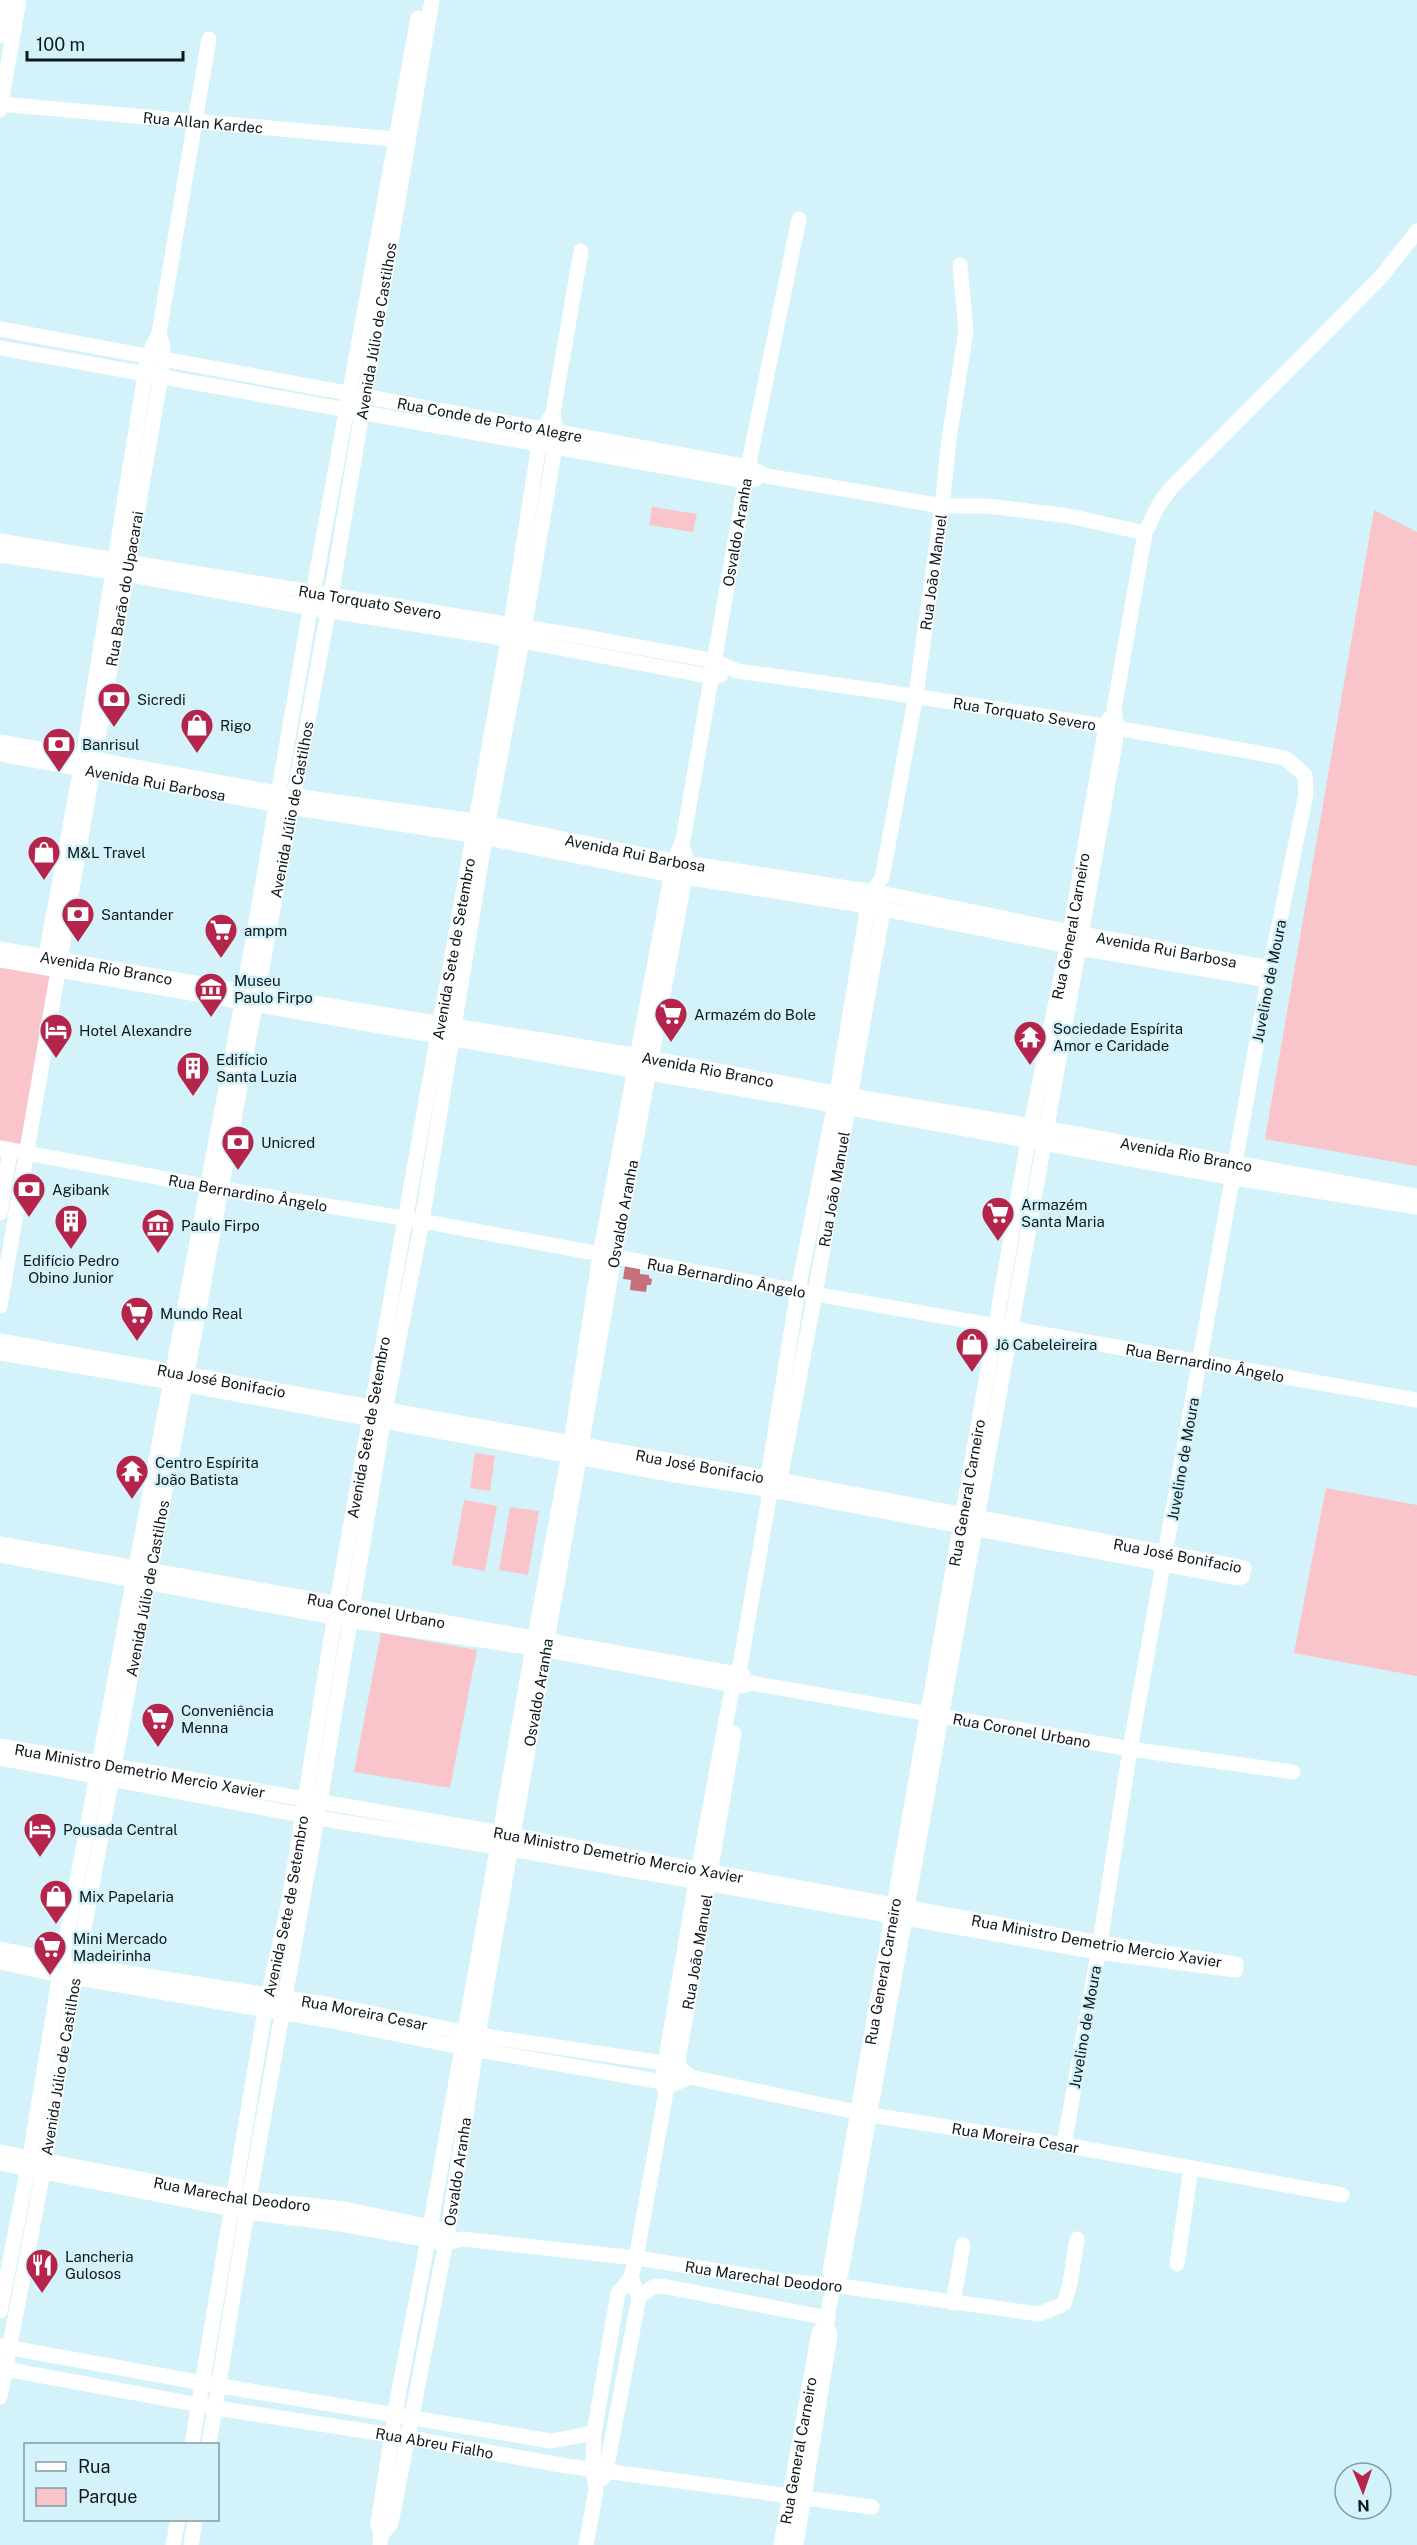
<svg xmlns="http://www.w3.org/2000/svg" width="1417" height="2545" viewBox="0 0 1417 2545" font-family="'Public Sans',sans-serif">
<rect width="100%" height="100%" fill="#d4f2fa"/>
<g fill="#fac5ca">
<polygon points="652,507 697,514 693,532 649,525"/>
<polygon points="1374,510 1417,532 1417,1166 1265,1139"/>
<polygon points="0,967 50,976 22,1144 0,1140"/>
<polygon points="475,1453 495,1456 490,1491 470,1488"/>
<polygon points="1326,1488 1417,1505 1417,1676 1294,1653"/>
<polygon points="464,1500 497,1506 485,1571 452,1565"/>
<polygon points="510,1507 539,1511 528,1575 499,1570"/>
<polygon points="381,1633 477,1650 450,1788 354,1772"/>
</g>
<polygon fill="#c6707b" points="625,1266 640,1269 640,1274 649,1275 649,1278 652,1279 651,1285 647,1285 646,1292 630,1290 631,1280 623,1279"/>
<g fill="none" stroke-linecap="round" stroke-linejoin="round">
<g stroke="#fff" stroke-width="15">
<polyline points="0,36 6,0"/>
<path id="s1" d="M 0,104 L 404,140"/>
<polyline points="0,110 19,0"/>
<path id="s2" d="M 0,329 L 748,467 L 767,476 L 942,506 L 988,506 L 1069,516 L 1145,533"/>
<polyline points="0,348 746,481 756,479"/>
<path id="s3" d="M 0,541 L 579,636 L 715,661 L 737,671 C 920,696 1103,724 1285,758 L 1305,775 L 1306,794 L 1270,968 L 1130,1749 L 1100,1943 L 1064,2145"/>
<polyline points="0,555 126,574 311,608 522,641 713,677 721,675"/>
<path id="s4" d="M 0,742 L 293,796 L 475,821 L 674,861 L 886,894 L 1070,932 L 1270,968"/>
<path id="s5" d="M 0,754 L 290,807 L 472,835 L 672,875 L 868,906 L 1079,948 L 1268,980"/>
<path id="s6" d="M 0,949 L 258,994 L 639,1056 L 851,1096 L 1032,1126 L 1417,1196"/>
<polyline points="0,960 834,1105 1234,1178 1417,1207"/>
<polyline points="44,966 83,757 148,356 159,333 209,39"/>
<path id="s7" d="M 0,1148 L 221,1189 L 422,1221 L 815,1294 L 1417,1400"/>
<polyline points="0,1213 10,1150"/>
<path id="s8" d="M 0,1306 L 161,375 L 163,348 L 159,333"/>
<path id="s9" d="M 0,1341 L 768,1478 L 1241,1567 L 1244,1568 L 1242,1577 L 1237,1578 L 766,1489 L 675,1475 L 172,1382 L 0,1353"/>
<path id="s10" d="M 778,1490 L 815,1294 L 885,899"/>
<path id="s11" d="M 0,1544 L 743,1675"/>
<path id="s12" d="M 0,1555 L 349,1620 L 547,1650 L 733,1685 L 742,1686 L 751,1683 L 1130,1749 L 1293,1772"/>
<path id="s13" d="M 0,1746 L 501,1833 L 1100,1943 L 1236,1964 L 1236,1970 L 1098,1952 L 511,1849 L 317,1818 L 0,1758"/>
<path id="s14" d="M 0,1949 L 77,1965 L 331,2005 L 478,2035 L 677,2065 L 690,2077 L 870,2115 L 1064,2145 L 1342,2195"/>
<polyline points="0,1962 60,1975 327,2020 461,2047 674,2084 690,2077"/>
<path id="s15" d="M 676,2073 L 734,1733"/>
<path id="s16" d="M 0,2152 L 234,2197 L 344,2209 L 440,2229"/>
<path id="s17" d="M 0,2163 L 247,2212 L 341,2224 L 446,2243 L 462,2239 L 636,2258 L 785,2281 L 833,2285 L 1039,2314 L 1064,2304 L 1070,2283 L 1077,2239"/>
<polyline points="1177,2264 1191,2168"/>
<path id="s18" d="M 834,2280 L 830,2271 L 1028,1141 L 1070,932 L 1106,726 L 1109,719"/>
<polyline points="639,2297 653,2287 662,2286 828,2318"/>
<polyline points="953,2303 963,2245"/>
<polyline points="0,2311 30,2157 62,1961 242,1003 313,593 418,18"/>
<polyline points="0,2346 203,2383 551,2441 594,2433"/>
<path id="s19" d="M 0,2368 L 216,2408 L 392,2435 L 567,2466 L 872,2507"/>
<path id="s20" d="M 0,2397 L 43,2172 L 75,1977 L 331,596 L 432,0"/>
<path id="s21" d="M 192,2444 L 265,2010 L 288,1906 L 337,1602 L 511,624 L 539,444 L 543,428 L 553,413"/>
<polyline points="209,2444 249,2199 320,1802 385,1410 422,1221 485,838 522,641 555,447 556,431 553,413 581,251"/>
<polyline points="602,2479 606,2471 639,2297 631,2278"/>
<path id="s22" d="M 381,2536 L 391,2523 L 448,2231 L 478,2035 L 614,1258 L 685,877 L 688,863 L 682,847"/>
<polyline points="173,2545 178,2520"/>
<polyline points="191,2545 195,2520"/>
<path id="s23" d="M 380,2545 L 381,2536 L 378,2523 L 398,2396 L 428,2240 L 533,1647 L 571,1443 L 600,1255 L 674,861 L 683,840 L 748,467 L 799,219"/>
<path id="s24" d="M 586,2545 L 596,2490 L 593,2469 L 594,2433 L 618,2293 L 631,2278 L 636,2258 L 666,2092 L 662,2082 L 696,1882 L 735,1673 L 740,1666 L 769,1498 L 766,1489 L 798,1290 L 837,1093 L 868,906 L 872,892 L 882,878 L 916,695 L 942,506 L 949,439 L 966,331 L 960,265"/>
<path id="s25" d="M 781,2545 L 819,2332 L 826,2325"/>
<path d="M 796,2545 L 830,2335 L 826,2325 L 833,2285 L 834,2280 L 841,2273 C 933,1763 1025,1254 1115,744 L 1117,727 L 1114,709 L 1145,533 L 1158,506 L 1171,488 L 1381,277 L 1417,231"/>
</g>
</g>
<defs>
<symbol id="bank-pin" viewBox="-11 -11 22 30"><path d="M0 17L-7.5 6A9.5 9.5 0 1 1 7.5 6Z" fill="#b5244a" stroke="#d4f2fa"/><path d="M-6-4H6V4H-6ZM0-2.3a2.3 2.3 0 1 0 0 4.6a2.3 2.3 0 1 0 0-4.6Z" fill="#fff"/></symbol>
<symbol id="shop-pin" viewBox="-11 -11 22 30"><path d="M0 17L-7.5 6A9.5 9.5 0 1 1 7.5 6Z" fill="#b5244a" stroke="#d4f2fa"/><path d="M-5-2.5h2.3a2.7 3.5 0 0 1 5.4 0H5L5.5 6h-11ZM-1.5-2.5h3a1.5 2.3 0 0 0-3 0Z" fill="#fff"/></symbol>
<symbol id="supermarket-pin" viewBox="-11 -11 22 30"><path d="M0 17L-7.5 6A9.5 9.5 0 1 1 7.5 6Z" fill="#b5244a" stroke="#d4f2fa"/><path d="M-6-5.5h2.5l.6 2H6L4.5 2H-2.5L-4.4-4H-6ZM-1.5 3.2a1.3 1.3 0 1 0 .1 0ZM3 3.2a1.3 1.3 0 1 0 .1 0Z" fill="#fff"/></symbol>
<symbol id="museum-pin" viewBox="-11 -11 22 30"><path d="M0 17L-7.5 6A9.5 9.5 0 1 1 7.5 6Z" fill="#b5244a" stroke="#d4f2fa"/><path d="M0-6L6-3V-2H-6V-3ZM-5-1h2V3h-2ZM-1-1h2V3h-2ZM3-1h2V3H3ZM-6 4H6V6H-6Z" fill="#fff"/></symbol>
<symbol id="hotel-pin" viewBox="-11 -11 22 30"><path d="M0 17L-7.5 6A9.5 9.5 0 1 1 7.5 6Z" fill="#b5244a" stroke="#d4f2fa"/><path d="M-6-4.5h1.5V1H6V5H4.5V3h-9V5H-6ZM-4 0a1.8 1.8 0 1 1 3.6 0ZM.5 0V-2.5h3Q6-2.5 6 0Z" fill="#fff"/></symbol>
<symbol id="temple-pin" viewBox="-11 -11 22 30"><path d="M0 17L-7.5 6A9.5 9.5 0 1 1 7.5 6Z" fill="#b5244a" stroke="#d4f2fa"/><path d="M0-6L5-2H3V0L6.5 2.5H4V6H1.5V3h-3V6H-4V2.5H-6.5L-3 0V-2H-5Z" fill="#fff"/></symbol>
<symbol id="building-pin" viewBox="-11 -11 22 30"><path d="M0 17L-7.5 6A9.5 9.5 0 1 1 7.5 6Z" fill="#b5244a" stroke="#d4f2fa"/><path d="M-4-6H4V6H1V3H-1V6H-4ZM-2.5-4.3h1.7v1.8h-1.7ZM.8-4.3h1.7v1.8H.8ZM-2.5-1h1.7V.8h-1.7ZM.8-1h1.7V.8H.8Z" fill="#fff"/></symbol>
<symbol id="restaurant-pin" viewBox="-11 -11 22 30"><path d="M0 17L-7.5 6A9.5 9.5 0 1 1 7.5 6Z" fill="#b5244a" stroke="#d4f2fa"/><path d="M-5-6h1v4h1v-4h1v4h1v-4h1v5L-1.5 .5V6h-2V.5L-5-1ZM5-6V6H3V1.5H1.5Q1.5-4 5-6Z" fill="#fff"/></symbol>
</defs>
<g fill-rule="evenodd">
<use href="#bank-pin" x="95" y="680" width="38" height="52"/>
<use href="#shop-pin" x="178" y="706" width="38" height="52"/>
<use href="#bank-pin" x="40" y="725" width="38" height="52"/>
<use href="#shop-pin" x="25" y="833" width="38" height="52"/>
<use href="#bank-pin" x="59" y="895" width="38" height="52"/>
<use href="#supermarket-pin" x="202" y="911" width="38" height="52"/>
<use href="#museum-pin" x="192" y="970" width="38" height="52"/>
<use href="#supermarket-pin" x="652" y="995" width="38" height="52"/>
<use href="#hotel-pin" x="37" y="1011" width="38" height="52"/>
<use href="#temple-pin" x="1011" y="1018" width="38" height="52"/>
<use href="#building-pin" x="174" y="1049" width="38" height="52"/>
<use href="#bank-pin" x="219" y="1123" width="38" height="52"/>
<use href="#bank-pin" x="10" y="1170" width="38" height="52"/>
<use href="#supermarket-pin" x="979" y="1194" width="38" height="52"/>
<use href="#building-pin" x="52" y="1202" width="38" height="52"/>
<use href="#museum-pin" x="139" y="1206" width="38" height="52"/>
<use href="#supermarket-pin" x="118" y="1294" width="38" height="52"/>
<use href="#shop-pin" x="953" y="1325" width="38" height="52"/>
<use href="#temple-pin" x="113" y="1452" width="38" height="52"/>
<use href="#supermarket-pin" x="139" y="1700" width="38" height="52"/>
<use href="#hotel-pin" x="21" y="1810" width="38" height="52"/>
<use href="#shop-pin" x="37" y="1877" width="38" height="52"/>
<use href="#supermarket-pin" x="31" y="1928" width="38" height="52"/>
<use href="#restaurant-pin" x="23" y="2246" width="38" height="52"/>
</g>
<g text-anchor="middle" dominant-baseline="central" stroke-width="5" stroke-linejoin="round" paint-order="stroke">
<g font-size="15" fill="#0d181b" stroke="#d4f2fa">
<text stroke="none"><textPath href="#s1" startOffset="204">Rua Allan Kardec</textPath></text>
<text stroke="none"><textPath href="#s20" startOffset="2100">Avenida Júlio de Castilhos</textPath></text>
<text stroke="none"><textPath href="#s2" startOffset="498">Rua Conde de Porto Alegre</textPath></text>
<text stroke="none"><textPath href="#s23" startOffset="2046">Osvaldo Aranha</textPath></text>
<text stroke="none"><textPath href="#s24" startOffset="2013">Rua João Manuel</textPath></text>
<text stroke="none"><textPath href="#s8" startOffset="728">Rua Barão do Upacarai</textPath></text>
<text stroke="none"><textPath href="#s3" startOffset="375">Rua Torquato Severo</textPath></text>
<text stroke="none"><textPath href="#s3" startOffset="1040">Rua Torquato Severo</textPath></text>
<text stroke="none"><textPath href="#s5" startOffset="158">Avenida Rui Barbosa</textPath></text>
<text stroke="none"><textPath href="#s20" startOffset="1614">Avenida Júlio de Castilhos</textPath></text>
<text stroke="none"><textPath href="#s4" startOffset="645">Avenida Rui Barbosa</textPath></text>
<text stroke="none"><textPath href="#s18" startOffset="1376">Rua General Carneiro</textPath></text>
<text stroke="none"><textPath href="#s21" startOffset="1518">Avenida Sete de Setembro</textPath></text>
<text stroke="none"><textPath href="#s4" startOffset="1185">Avenida Rui Barbosa</textPath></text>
<text stroke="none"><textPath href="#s6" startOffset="108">Avenida Rio Branco</textPath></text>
<text transform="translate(1269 981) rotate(-79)">Juvelino de Moura</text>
<text stroke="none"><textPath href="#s6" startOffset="718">Avenida Rio Branco</textPath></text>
<text stroke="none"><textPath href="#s6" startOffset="1204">Avenida Rio Branco</textPath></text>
<text stroke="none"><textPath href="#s10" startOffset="306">Rua João Manuel</textPath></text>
<text stroke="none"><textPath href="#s7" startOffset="252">Rua Bernardino Ângelo</textPath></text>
<text stroke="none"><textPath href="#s22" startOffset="1346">Osvaldo Aranha</textPath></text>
<text stroke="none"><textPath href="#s7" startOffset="738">Rua Bernardino Ângelo</textPath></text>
<text stroke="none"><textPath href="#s7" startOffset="1224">Rua Bernardino Ângelo</textPath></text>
<text stroke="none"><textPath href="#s9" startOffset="225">Rua José Bonifacio</textPath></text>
<text stroke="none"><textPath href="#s21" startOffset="1032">Avenida Sete de Setembro</textPath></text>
<text transform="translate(1183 1459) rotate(-80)">Juvelino de Moura</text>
<text stroke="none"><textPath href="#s9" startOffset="711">Rua José Bonifacio</textPath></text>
<text stroke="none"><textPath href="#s18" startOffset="800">Rua General Carneiro</textPath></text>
<text stroke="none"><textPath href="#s9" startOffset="1197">Rua José Bonifacio</textPath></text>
<text stroke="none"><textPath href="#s20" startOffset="822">Avenida Júlio de Castilhos</textPath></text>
<text stroke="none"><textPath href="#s11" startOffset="382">Rua Coronel Urbano</textPath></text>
<text stroke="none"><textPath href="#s22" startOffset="860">Osvaldo Aranha</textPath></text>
<text stroke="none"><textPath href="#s12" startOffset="1038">Rua Coronel Urbano</textPath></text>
<text stroke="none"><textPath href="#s13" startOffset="142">Rua Ministro Demetrio Mercio Xavier</textPath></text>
<text stroke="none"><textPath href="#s13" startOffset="628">Rua Ministro Demetrio Mercio Xavier</textPath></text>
<text stroke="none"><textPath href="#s21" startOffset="546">Avenida Sete de Setembro</textPath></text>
<text stroke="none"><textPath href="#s13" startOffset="1114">Rua Ministro Demetrio Mercio Xavier</textPath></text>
<text stroke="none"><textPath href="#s15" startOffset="123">Rua João Manuel</textPath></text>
<text stroke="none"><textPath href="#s18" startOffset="314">Rua General Carneiro</textPath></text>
<text stroke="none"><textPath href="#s14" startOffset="370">Rua Moreira Cesar</textPath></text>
<text transform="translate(1085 2027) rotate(-80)">Juvelino de Moura</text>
<text stroke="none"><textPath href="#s20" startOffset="336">Avenida Júlio de Castilhos</textPath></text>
<text stroke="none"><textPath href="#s14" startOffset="1036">Rua Moreira Cesar</textPath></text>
<text stroke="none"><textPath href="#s22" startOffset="374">Osvaldo Aranha</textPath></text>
<text stroke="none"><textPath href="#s16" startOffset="236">Rua Marechal Deodoro</textPath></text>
<text stroke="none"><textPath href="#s17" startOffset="774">Rua Marechal Deodoro</textPath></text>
<text stroke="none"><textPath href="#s19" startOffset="441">Rua Abreu Fialho</textPath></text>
<text stroke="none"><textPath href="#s25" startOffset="96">Rua General Carneiro</textPath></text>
</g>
<g font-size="15" fill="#0d181b" stroke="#d4f2fa" text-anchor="start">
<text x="137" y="699">Sicredi</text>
<text x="220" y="725">Rigo</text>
<text x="82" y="744">Banrisul</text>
<text x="67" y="852">M&amp;L Travel</text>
<text x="101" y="914">Santander</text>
<text x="244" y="930">ampm</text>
<text x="234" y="980">Museu<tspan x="234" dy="17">Paulo Firpo</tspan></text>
<text x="694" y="1014">Armazém do Bole</text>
<text x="1053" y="1028">Sociedade Espírita<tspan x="1053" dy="17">Amor e Caridade</tspan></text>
<text x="79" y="1030">Hotel Alexandre</text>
<text x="216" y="1059">Edifício<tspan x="216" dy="17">Santa Luzia</tspan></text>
<text x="261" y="1142">Unicred</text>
<text x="52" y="1189">Agibank</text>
<text x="1021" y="1204">Armazém<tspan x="1021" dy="17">Santa Maria</tspan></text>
<text x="181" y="1225">Paulo Firpo</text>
<text x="71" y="1260" text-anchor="middle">Edifício Pedro<tspan x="71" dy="17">Obino Junior</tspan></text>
<text x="160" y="1313">Mundo Real</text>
<text x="995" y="1344">Jô Cabeleireira</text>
<text x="155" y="1462">Centro Espírita<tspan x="155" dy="17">João Batista</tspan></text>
<text x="181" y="1710">Conveniência<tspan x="181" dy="17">Menna</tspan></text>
<text x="63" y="1829">Pousada Central</text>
<text x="79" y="1896">Mix Papelaria</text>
<text x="73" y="1938">Mini Mercado<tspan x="73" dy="17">Madeirinha</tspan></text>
<text x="65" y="2256">Lancheria<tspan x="65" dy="17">Gulosos</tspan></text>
</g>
</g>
<rect x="24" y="2443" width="195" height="78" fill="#d4f2fa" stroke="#849ba1" stroke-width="1.5"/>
<rect x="36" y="2462" width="30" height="9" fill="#ffffff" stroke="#849ba1" stroke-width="1.5"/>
<text x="78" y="2473" font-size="18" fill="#0d181b">Rua</text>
<rect x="36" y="2488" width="30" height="18" fill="#fac5ca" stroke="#849ba1" stroke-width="1.5"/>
<text x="78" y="2503" font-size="18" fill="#0d181b">Parque</text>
<g transform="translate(1363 2491) rotate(178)"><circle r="28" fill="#d4f2fa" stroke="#849ba1" stroke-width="1.5"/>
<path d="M0-4.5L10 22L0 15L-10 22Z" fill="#b5244a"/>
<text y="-9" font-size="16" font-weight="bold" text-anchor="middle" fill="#0d181b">N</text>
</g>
<path d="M27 51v9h156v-9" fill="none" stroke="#0d181b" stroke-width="3"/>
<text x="36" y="51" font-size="18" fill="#0d181b" stroke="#d4f2fa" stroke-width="4.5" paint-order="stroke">100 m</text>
</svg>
